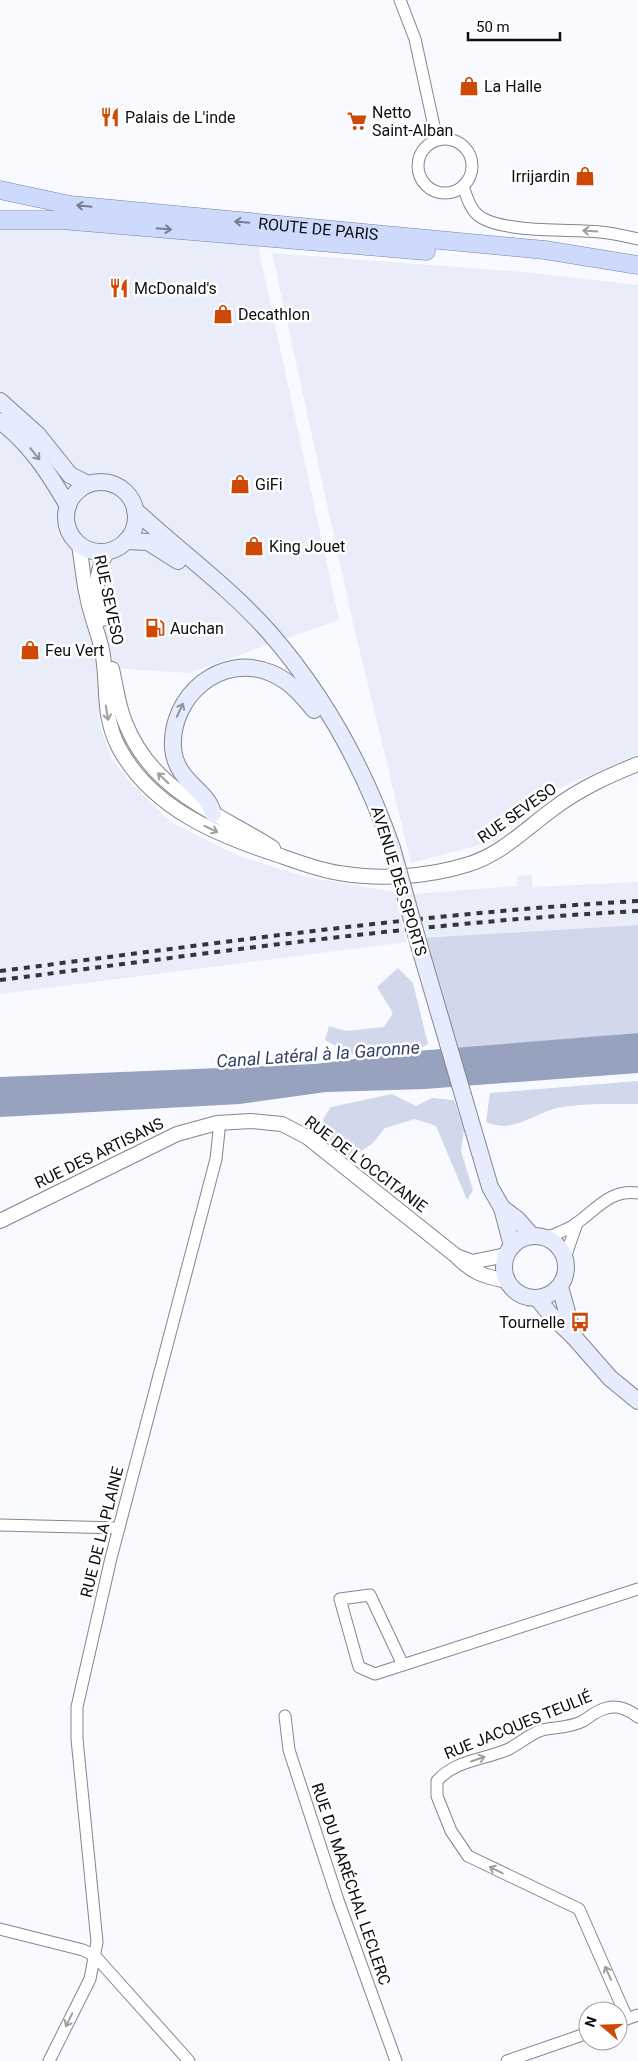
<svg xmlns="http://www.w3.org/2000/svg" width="638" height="2061" viewBox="0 0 638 2061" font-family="Roboto,sans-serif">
<rect width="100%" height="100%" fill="#f8faff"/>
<g fill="#e9edf9">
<polygon points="0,214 256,237 339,620 189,673 98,667 100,726 111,758 129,781 170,822 236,855 306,877 394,892 407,942 0,994"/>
<polygon points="272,253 523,272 638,285 638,754 548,793 495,841 411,863 353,623"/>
<polygon points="532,875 533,887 638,882 638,925 425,937 413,894 517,886 517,876"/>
</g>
<g fill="#d1d8eb">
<polygon points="638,925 638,1033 450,1049 417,938"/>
<polygon points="398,968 413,983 428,1044 416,1051 357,1057 325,1040 329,1026 346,1031 384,1027 393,1013 377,987"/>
<path d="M 638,1081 L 638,1104 C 613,1104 588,1103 563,1107 C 534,1111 516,1135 486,1122 L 490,1093 Z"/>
<polygon points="392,1094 416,1106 432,1098 454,1100 464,1129 461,1151 473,1190 467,1200 436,1126 415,1119 385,1128 372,1144 349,1159 330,1144 323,1119 331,1107"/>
</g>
<polygon fill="#97a2bf" points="638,1033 638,1073 425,1089 326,1092 240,1104 0,1117 0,1077 315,1064 416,1051"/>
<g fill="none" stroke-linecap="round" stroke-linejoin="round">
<defs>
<g id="minor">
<polyline points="400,0 415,39 437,140"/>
<circle cx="445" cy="166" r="27"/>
<path d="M 463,186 C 467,198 471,212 482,218 C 509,233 569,229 600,232 C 613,233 625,236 638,239"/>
<path d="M 546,1238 C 556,1233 569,1230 577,1223 C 597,1209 610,1189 638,1193"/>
<polyline points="565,1258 577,1223"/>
<polyline points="0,1525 119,1528"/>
<polyline points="403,1665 370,1595 340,1599 359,1667 375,1674 638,1589"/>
<polyline points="285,1716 289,1750 338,1900 396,2061"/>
<polyline points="0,1929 83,1950 95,1956 189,2061"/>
<path d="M 627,2018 L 579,1909 L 468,1856 L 451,1831 L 437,1796 L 437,1781 C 455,1760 484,1760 509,1749 C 520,1743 530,1734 542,1730 C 556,1727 570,1728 583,1721 C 591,1716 597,1710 607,1708 C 618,1705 630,1710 638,1717"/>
<polyline points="618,2022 638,2015"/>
<polyline points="49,2061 90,1979 97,1942 77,1739 77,1707 111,1558 216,1159 219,1131 217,1123"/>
<polyline points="507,2061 588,2033"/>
</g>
<g id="tertiary">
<path d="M 79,545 C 82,562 83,579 87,596 C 90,614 98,632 102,650 C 109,686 101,713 119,748 C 152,809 219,836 281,856 C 301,863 319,870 339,873 C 380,880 427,877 466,865 C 501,855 524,830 553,809 C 579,789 608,776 638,764"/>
<path d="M 102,619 C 96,593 93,574 108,551"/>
<path d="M 112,669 C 116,686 118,705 125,722 C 152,792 215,811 273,848"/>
<path d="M 0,1221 L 177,1134 L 217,1123 L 251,1121 L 282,1124 L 307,1137 L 455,1255 C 473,1273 482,1276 507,1281"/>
<polyline points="459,1257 472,1262 506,1255"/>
</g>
<g id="secondary">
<polyline points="0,401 38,435 70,475 88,484"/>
<path d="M 0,421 C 30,444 49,473 68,506"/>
<circle cx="101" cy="517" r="35"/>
<path d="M 135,510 C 179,551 229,587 269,632 C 324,695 365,770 392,848"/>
<polyline points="126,541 148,542 178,561"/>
<path d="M 213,814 C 209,790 176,783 173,748 C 170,696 221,652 271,673 C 290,681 302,695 314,710"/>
<polyline points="419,945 490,1187 502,1208 512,1246"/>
<polyline points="502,1208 517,1219 532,1236"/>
<circle cx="535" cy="1267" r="31"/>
<polyline points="560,1287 574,1337"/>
<polyline points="538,1299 550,1314 574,1337 610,1378 638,1401"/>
</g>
<g id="primary">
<path id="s1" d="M 0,190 L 70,205 L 545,250 L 638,265"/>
<polyline points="0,220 61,220 426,251"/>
</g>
</defs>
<use href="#minor" stroke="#83868d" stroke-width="13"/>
<use href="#tertiary" stroke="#83868d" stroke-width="16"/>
<use href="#secondary" stroke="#83868d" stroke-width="18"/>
<use href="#primary" stroke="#7482a7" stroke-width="19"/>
<use href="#minor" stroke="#fff" stroke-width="11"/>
<use href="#tertiary" stroke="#fff" stroke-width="14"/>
<use href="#secondary" stroke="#e6ecfd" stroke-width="16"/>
<use href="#primary" stroke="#cddafb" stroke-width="18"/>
<g stroke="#343538" stroke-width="4" stroke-dasharray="6 6" stroke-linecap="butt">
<path d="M 0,971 C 213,944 424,913 638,901"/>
<path d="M 0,980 C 212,953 424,922 638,911"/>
</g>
<defs>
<polyline id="secondary-bridge" points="392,848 419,945"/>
</defs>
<use href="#secondary-bridge" stroke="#83868d" stroke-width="18" stroke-linecap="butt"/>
<use href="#secondary-bridge" stroke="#e6ecfd" stroke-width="16"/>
</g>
<defs><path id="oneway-shaft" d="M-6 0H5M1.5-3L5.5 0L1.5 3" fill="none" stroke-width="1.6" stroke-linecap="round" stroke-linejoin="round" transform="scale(1.25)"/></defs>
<g stroke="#777e91">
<use href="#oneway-shaft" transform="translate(84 206) rotate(-174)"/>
<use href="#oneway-shaft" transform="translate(242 222) rotate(-175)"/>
<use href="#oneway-shaft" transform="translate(164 229) rotate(5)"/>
</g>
<g stroke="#9e9f9f">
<use href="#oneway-shaft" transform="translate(590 231) rotate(-176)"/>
<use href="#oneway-shaft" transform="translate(107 713) rotate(81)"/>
<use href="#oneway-shaft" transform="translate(163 778) rotate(-136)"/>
<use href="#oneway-shaft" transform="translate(211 829) rotate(26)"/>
<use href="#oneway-shaft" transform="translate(478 1759) rotate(-19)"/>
<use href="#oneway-shaft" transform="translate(496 1870) rotate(-154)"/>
<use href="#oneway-shaft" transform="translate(608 1973) rotate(-114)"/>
<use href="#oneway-shaft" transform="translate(69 2020) rotate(116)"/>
</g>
<g stroke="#8f939e">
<use href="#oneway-shaft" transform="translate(35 454) rotate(51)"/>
<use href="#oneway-shaft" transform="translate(180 710) rotate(-65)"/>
</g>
<defs>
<symbol id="shop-bare" viewBox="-9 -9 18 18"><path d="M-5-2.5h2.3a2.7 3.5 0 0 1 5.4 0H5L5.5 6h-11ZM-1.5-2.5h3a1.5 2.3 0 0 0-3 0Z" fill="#ce4906" stroke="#fff" stroke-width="2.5" paint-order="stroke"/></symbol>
<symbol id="restaurant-bare" viewBox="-9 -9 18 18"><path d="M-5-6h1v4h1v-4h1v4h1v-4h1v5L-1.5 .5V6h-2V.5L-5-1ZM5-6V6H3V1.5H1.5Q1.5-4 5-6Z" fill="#ce4906" stroke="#fff" stroke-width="2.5" paint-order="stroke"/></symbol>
<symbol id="supermarket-bare" viewBox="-9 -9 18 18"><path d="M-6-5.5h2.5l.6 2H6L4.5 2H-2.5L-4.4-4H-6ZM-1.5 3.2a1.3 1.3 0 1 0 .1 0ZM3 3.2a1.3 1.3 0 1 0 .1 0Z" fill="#ce4906" stroke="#fff" stroke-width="2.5" paint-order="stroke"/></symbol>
<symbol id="fuel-bare" viewBox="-9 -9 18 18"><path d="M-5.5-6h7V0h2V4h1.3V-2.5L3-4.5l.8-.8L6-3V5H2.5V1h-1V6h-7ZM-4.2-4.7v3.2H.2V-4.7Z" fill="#ce4906" stroke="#fff" stroke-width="2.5" paint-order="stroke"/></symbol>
<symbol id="bus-bare" viewBox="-9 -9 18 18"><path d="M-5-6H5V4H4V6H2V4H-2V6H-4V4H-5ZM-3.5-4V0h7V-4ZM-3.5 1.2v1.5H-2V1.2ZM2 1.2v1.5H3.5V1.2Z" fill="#ce4906" stroke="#fff" stroke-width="2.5" paint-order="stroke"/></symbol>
</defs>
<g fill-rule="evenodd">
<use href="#shop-bare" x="455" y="72" width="28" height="28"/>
<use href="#restaurant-bare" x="96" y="103" width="28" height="28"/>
<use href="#supermarket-bare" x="343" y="107" width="28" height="28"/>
<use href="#shop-bare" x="571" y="162" width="28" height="28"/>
<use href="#restaurant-bare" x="105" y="274" width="28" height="28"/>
<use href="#shop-bare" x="209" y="300" width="28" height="28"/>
<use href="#shop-bare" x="226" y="470" width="28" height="28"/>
<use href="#shop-bare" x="240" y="532" width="28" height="28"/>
<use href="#fuel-bare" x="141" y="614" width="28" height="28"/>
<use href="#shop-bare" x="16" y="636" width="28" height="28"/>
<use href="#bus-bare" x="566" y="1308" width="28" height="28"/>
</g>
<g text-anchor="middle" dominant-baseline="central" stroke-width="5" stroke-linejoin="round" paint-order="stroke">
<g font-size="16" fill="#0d0e10" stroke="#fff" text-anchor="start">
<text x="484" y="86">La Halle</text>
<text x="372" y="112">Netto<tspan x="372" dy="18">Saint-Alban</tspan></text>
<text x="125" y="117">Palais de L'inde</text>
<text x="570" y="176" text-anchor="end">Irrijardin</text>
<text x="134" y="288">McDonald's</text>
<text x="238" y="314">Decathlon</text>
<text x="255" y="484">GiFi</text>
<text x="269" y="546">King Jouet</text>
<text x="170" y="628">Auchan</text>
<text x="45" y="650">Feu Vert</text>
<text x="565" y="1322" text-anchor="end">Tournelle</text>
</g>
<g font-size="16" fill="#0d0e10" stroke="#fff">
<text stroke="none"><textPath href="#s1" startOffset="321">ROUTE DE PARIS</textPath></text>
<text transform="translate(109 600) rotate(78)">RUE SEVESO</text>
<text transform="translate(517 813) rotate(-35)">RUE SEVESO</text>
<text transform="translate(399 881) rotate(73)">AVENUE DES SPORTS</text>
<text transform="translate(99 1153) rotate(-26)">RUE DES ARTISANS</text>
<text transform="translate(366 1164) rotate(37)">RUE DE L'OCCITANIE</text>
<text transform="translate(102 1532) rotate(-76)">RUE DE LA PLAINE</text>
<text transform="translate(518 1725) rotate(-22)">RUE JACQUES TEULIÉ</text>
<text transform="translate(351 1884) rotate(71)">RUE DU MARÉCHAL LECLERC</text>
</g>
<g font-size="18" font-style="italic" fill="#35426c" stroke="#fff">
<text transform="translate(318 1054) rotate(-4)">Canal Latéral à la Garonne</text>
</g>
</g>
<g transform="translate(603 2026) rotate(289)"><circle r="24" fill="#ffffff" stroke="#9e9f9f"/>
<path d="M0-4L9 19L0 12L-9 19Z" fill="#ce4906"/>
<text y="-8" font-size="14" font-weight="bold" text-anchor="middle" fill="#0d0e10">N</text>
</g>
<path d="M468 32v8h92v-8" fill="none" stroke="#0d0e10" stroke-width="2.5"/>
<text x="476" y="32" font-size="15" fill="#0d0e10" stroke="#ffffff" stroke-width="4" paint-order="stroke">50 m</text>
</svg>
